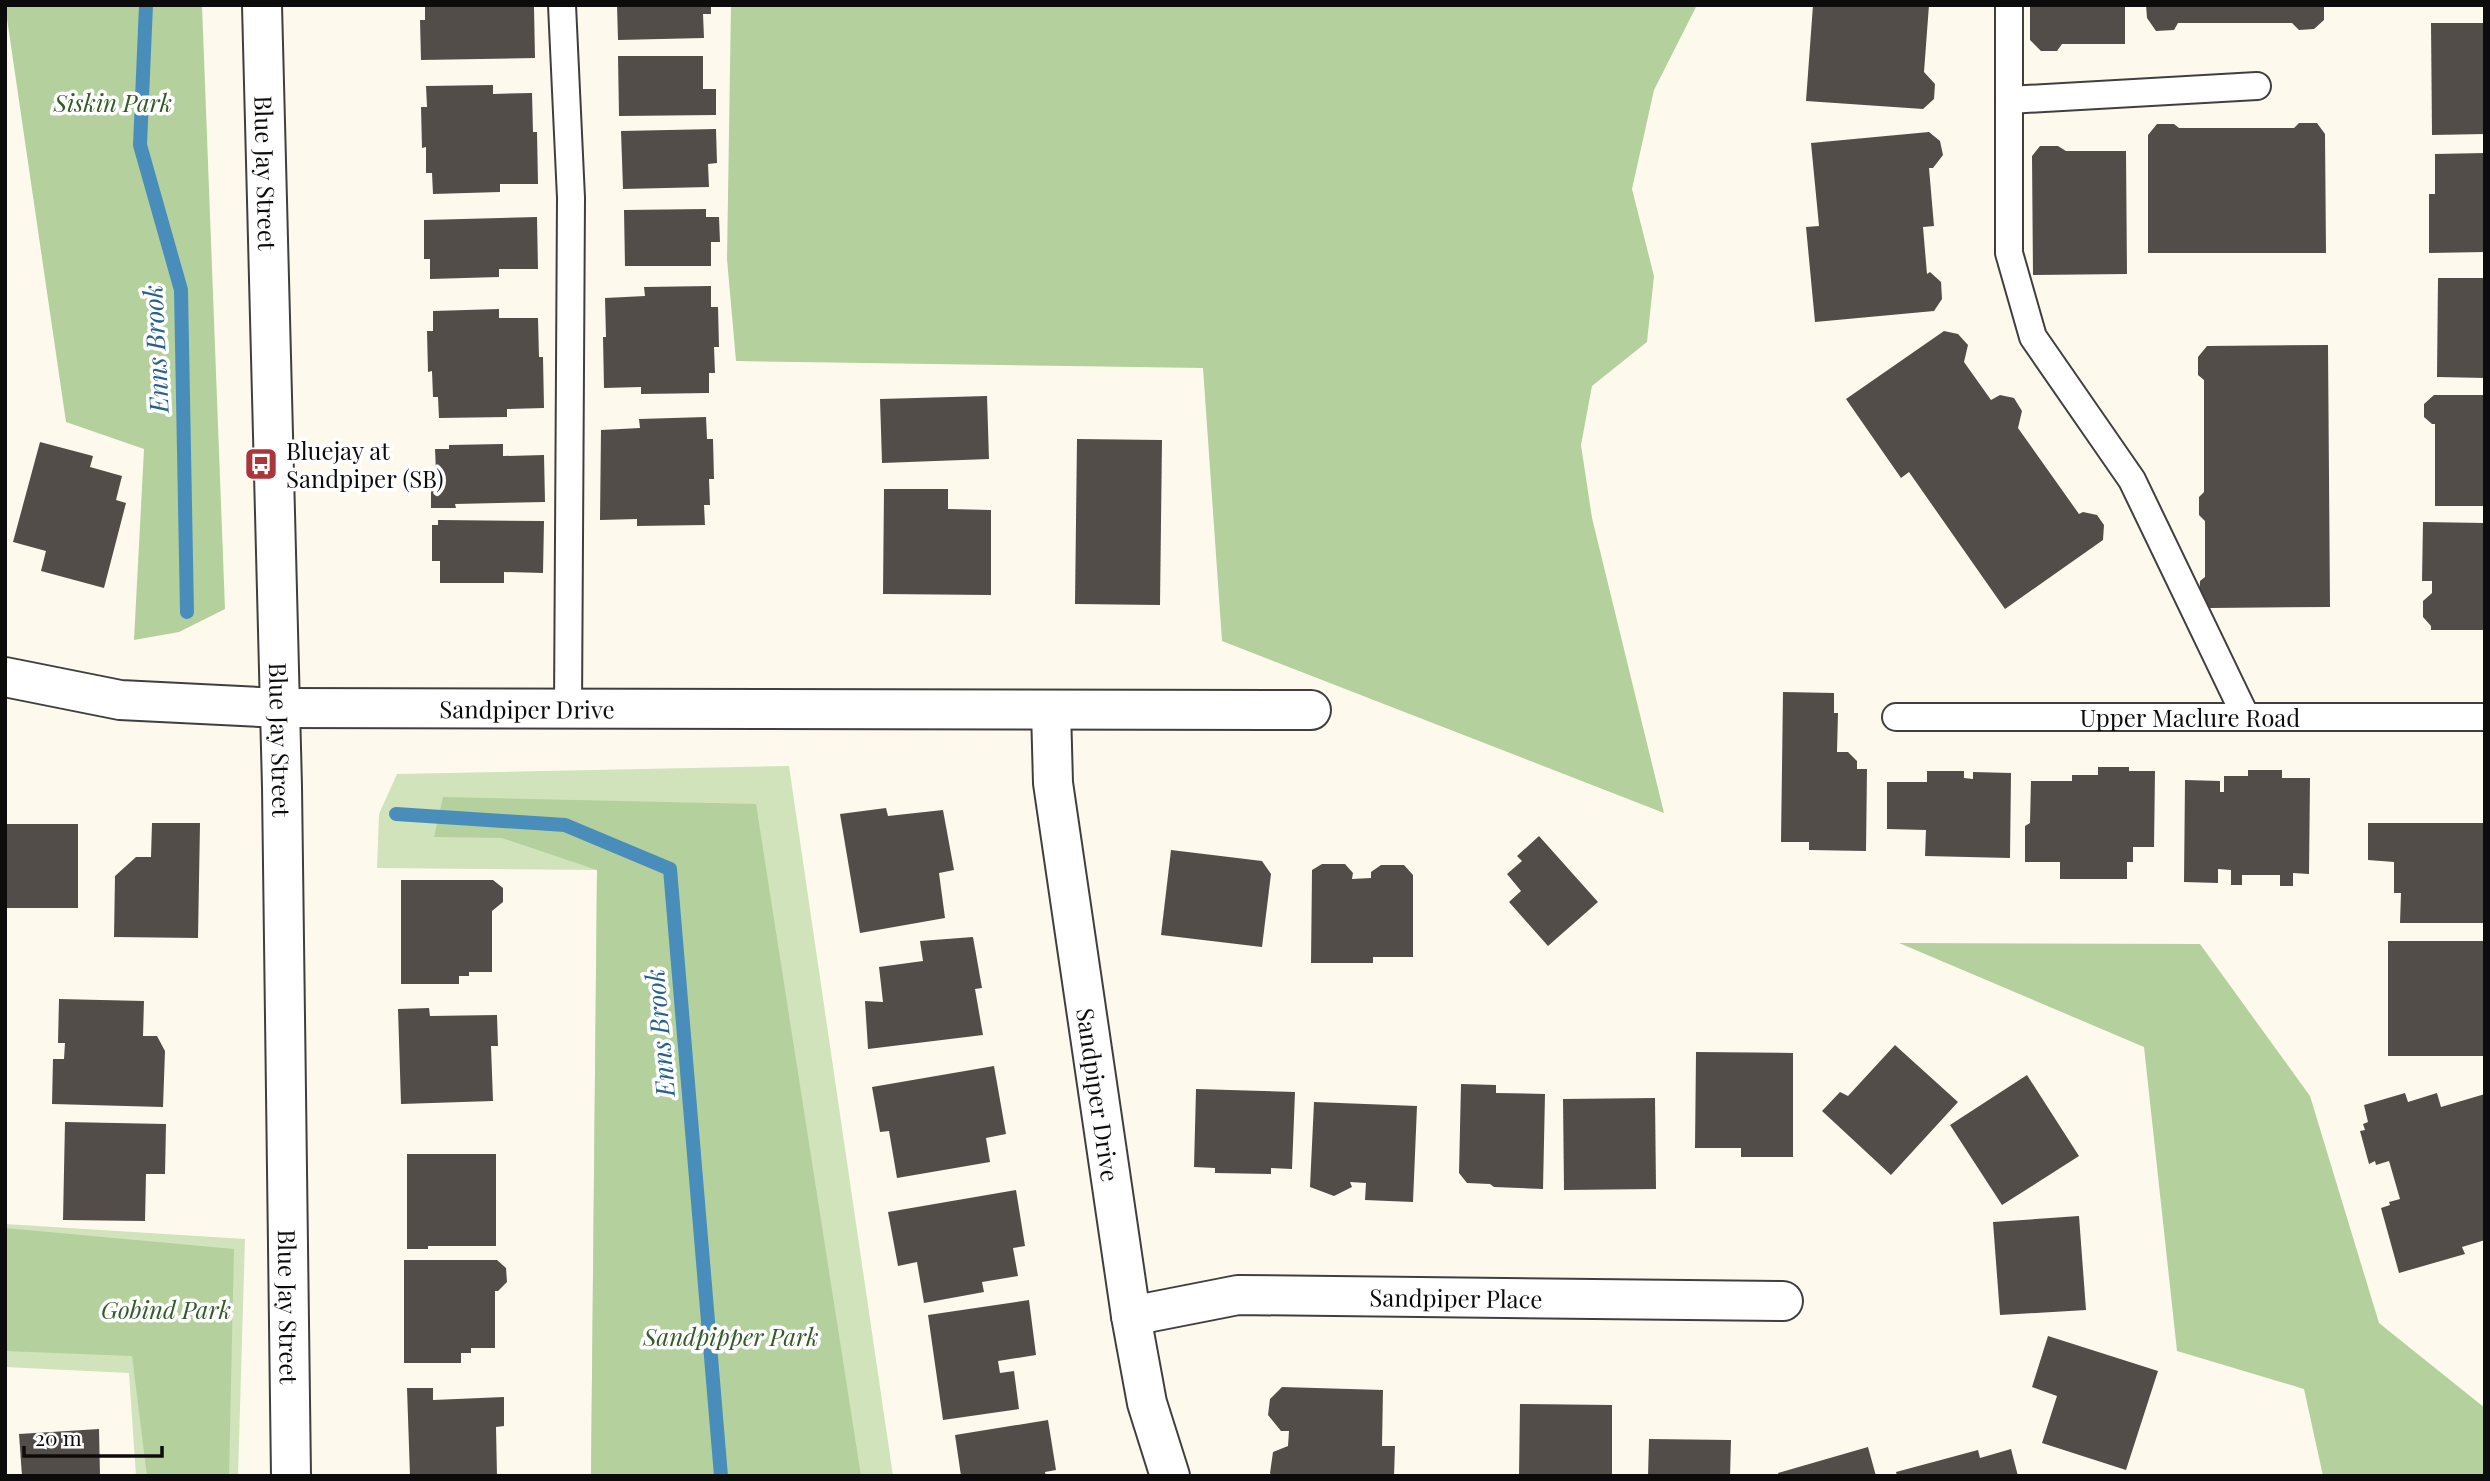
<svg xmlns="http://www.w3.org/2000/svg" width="2490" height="1481" viewBox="0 0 2490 1481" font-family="'Playfair Display',serif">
<rect width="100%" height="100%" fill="#fdfaed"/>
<g fill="#d0e3bb">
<polygon points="789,766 893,1476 591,1476 597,870 377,868 379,814 397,774"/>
<polygon points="5,1224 245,1239 238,1476 136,1476 129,1373 5,1367"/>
</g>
<g fill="#b4d19d">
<polygon points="5,5 202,5 225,609 179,632 134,640 144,449 66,422"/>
<polygon points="731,5 1697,5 1654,90 1632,189 1654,276 1647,342 1592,386 1581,445 1592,518 1664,813 1222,641 1203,368 736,361 727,259"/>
<polygon points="443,797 756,804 861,1476 591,1476 597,870 502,838 434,837"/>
<polygon points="1899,943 2200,944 2310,1096 2379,1323 2485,1408 2485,1476 2323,1476 2304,1389 2177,1351 2144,1047"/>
<polygon points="5,1228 234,1249 229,1476 147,1476 132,1356 5,1351"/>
</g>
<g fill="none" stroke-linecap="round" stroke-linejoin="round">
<g stroke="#498ebb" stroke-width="14">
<polyline points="146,5 140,145 181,290 187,612"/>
<polyline points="396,814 565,825 670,869 721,1476"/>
</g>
</g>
<g fill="#534d4a">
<polygon points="425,5 534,7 535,58 421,60 420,20 425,20"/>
<polygon points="617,5 711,5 711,14 703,14 704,38 618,40"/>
<polygon points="1813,5 1929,5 1924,72 1935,84 1934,99 1923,109 1806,101"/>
<polygon points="2030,5 2125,5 2125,44 2062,44 2057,51 2041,51 2030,40"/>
<polygon points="2146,5 2324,5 2324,20 2314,29 2299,30 2292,23 2178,23 2174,30 2156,31 2147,18"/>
<polygon points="2431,23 2485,23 2485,134 2432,135"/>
<polygon points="618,56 703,56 703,89 716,89 716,115 619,116"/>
<polygon points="493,85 493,94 532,93 533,132 537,132 538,184 500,184 500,192 433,194 432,173 426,173 426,147 422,148 421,107 427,107 426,86"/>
<polygon points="2299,123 2317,123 2325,134 2326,253 2148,253 2148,135 2157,124 2174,124 2179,128 2294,128"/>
<polygon points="716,129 717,163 708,164 709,187 623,189 621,131"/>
<polygon points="1929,132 1940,141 1943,155 1933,168 1929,168 1934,226 1923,227 1927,274 1930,272 1941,282 1942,299 1934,311 1815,322 1806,227 1819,226 1811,143"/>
<polygon points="2040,146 2058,146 2066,151 2126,151 2127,274 2033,275 2032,156"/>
<polygon points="2485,153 2485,252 2429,253 2429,194 2435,194 2435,154"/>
<polygon points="706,209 706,217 719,217 720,242 711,242 711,266 625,266 624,210"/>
<polygon points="537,217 538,269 499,269 499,277 430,279 430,259 424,259 424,220"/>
<polygon points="2438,278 2485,278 2485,378 2437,377"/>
<polygon points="711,286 711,307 718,307 719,347 714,347 715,373 709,373 709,393 641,394 641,387 604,388 603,337 606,337 605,298 645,296 644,287"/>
<polygon points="499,309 499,318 538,318 539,357 543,357 544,408 507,409 507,417 439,418 438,397 433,397 432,371 428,372 427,331 433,331 433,311"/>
<polygon points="1944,331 1958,334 1968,345 1964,362 1991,400 2000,395 2014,398 2022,411 2018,428 2079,514 2083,512 2097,515 2104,525 2103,540 2005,609 1909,472 1901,478 1846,399"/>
<polygon points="2328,345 2330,607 2209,608 2199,600 2200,581 2205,577 2205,521 2199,515 2199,497 2204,492 2204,380 2198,375 2198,357 2207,346"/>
<polygon points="2434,395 2485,395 2485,506 2435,506 2435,424 2432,424 2424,417 2424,404"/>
<polygon points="987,396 989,459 882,463 880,399"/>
<polygon points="706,417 707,439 713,439 714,479 709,479 710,505 704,505 705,525 637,526 637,519 600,520 601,430 640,428 639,419"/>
<polygon points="1077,439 1162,440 1160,605 1075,604"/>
<polygon points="40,442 93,456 90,467 122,476 116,500 126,503 104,588 41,571 46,551 13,542"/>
<polygon points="503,444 503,456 544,455 545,502 455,504 456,508 431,508 431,472 436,472 435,449 449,449 449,445"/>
<polygon points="884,489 948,489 948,509 991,510 991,595 883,594"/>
<polygon points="438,520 544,521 543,573 504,572 504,583 440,583 440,561 432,561 432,525 438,525"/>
<polygon points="2423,522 2485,523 2485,630 2431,630 2431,626 2423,617 2423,601 2432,593 2432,581 2422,581"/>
<polygon points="1783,692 1834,693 1834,713 1838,713 1837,752 1848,752 1857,761 1857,769 1867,769 1866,851 1809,850 1809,842 1781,842"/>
<polygon points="2098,767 2129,767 2129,771 2155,771 2154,847 2133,847 2133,862 2127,862 2127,879 2060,879 2060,862 2025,862 2025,826 2030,823 2031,781 2072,781 2072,775 2098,775"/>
<polygon points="2248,770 2282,770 2282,778 2310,778 2309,874 2293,873 2293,886 2280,886 2280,875 2242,875 2242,885 2231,885 2231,870 2218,869 2218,883 2184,882 2185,780 2220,781 2220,792 2224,792 2224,776 2248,776"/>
<polygon points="1927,771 1964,771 1964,778 1973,779 1973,772 2011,773 2010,858 1925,856 1926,830 1887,829 1887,782 1927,782"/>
<polygon points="886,808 888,816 943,810 954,870 939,873 945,918 860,933 840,814"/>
<polygon points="152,823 200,823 198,938 114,937 115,876 136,857 151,857"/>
<polygon points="2368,823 2485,823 2485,923 2400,923 2401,893 2394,893 2394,862 2368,860"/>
<rect x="5" y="824" width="73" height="84"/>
<polygon points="1539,836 1598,902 1548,946 1509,902 1521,891 1507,874 1522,861 1517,856"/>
<polygon points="1171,850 1262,861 1271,874 1262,947 1161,935"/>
<polygon points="1322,864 1345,864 1353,873 1352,879 1371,878 1371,872 1381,865 1404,865 1413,875 1413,957 1373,957 1373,963 1311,963 1312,870"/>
<polygon points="401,880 493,880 503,888 503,902 492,911 492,972 469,972 469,976 459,976 459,984 401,984"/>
<polygon points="973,937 982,988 975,989 983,1035 868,1049 865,1001 883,1002 879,967 923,961 920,941"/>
<rect x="2388" y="941" width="97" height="115"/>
<polygon points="59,999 144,1001 143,1036 157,1036 165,1051 163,1107 52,1104 53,1059 64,1059 65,1043 58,1043"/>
<polygon points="429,1008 430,1016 497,1015 498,1046 491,1046 493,1101 401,1104 398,1009"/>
<polygon points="1895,1045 1958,1102 1891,1175 1822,1111 1840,1092 1848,1096"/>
<polygon points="1696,1052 1793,1053 1793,1157 1741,1157 1741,1148 1695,1148"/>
<polygon points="994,1066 1006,1134 986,1138 990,1162 897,1178 889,1131 880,1132 872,1087"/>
<polygon points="2027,1075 2079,1156 2002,1205 1950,1125"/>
<polygon points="1461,1084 1496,1085 1496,1093 1545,1094 1543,1189 1494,1187 1490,1184 1467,1183 1459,1173"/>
<polygon points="1196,1089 1295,1092 1292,1169 1271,1168 1271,1174 1215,1173 1215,1168 1194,1167"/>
<polygon points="2405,1093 2408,1102 2437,1093 2441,1107 2485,1094 2485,1240 2462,1247 2465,1254 2399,1273 2381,1208 2390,1205 2389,1202 2400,1199 2389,1161 2376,1165 2375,1161 2369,1164 2360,1131 2365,1130 2363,1124 2368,1122 2364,1105"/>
<polygon points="1655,1098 1656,1189 1564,1190 1563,1099"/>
<polygon points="1314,1102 1417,1106 1413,1202 1365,1200 1366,1183 1350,1182 1352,1187 1334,1196 1310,1187"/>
<polygon points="65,1122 166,1124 165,1174 146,1174 145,1221 63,1220"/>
<polygon points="407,1154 496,1154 496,1246 428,1246 428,1249 407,1249"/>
<polygon points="1016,1190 1025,1246 1013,1248 1018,1276 982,1282 984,1292 924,1303 917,1262 898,1266 888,1212"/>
<polygon points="2079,1216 2086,1310 2000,1315 1993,1222"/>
<polygon points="404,1260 497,1260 506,1268 507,1282 498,1291 495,1291 495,1348 471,1348 471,1353 461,1353 461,1363 404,1363"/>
<polygon points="1029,1300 1036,1355 998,1361 1000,1373 1014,1371 1019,1409 943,1420 928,1315"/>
<polygon points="2048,1336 2158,1371 2126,1470 2042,1443 2057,1396 2032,1387"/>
<polygon points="1282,1387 1383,1390 1382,1446 1395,1446 1394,1476 1272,1476 1270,1473 1273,1452 1288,1446 1289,1431 1281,1431 1268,1415 1270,1399"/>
<polygon points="407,1388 433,1388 433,1400 504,1397 504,1426 496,1427 497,1476 410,1476"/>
<polygon points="1520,1404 1612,1405 1612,1476 1519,1476"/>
<polygon points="1048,1420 1056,1470 1045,1472 1046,1476 961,1476 955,1435"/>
<polygon points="99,1429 100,1476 22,1476 19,1434"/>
<polygon points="1649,1439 1731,1440 1730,1476 1648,1476"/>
<polygon points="1868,1447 1876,1476 1779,1476 1778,1473"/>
<polygon points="2011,1449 2018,1476 1897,1476 1896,1472 1978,1450 1980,1458"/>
</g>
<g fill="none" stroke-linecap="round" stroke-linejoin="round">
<defs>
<g id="service">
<polyline points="562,5 571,198 568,709"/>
<polyline points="2009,5 2009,253 2033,337 2132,480 2246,717"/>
<polyline points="2009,100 2257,86"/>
<path id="s1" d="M 1896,717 L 2485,717"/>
</g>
<g id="minor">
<path id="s2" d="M 280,708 L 1311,710"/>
<path id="s3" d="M 1051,710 L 1053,783 L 1131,1316 L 1147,1403 L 1170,1476"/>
<path id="s4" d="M 1131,1316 L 1238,1295 L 1783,1301"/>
</g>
<g id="tertiary">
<path id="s5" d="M 262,5 L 282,787 L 291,1476"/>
<polyline points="5,677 120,700 280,708"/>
</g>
</defs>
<use href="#service" stroke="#3f3f3f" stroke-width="30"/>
<use href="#minor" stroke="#3f3f3f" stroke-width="42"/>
<use href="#tertiary" stroke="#3f3f3f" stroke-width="42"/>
<use href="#service" stroke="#fff" stroke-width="26"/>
<use href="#minor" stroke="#fff" stroke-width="38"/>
<use href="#tertiary" stroke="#fff" stroke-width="38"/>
</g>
<defs>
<symbol id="bus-square" viewBox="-11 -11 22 22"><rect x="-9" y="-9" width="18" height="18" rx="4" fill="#aa363c" stroke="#fff"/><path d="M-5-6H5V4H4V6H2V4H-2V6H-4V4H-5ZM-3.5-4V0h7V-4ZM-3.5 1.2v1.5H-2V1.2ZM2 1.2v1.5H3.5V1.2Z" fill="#fff"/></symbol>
</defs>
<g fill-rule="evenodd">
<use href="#bus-square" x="242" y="445" width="38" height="38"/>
</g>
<g text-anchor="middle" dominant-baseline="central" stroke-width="7" stroke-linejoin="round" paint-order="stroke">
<g font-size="24" font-style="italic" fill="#305b25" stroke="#fff">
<text x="113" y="102">Siskin Park</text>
<text x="166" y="1309">Gobind Park</text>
<text x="731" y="1336">Sandpipper Park</text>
</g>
<g font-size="24" fill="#0c0c0c" stroke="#fff">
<text stroke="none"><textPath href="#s5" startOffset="168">Blue Jay Street</textPath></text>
<text stroke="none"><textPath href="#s2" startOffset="247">Sandpiper Drive</textPath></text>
<text stroke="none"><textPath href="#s1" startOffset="294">Upper Maclure Road</textPath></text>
<text stroke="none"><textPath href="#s5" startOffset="735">Blue Jay Street</textPath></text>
<text stroke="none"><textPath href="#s3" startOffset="388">Sandpiper Drive</textPath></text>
<text stroke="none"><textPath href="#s4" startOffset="327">Sandpiper Place</textPath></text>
<text stroke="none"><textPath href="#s5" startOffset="1302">Blue Jay Street</textPath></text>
</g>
<g font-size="24" fill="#0c0c0c" stroke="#fff" text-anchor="start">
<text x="286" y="450">Bluejay at<tspan x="286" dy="28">Sandpiper (SB)</tspan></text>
</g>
<g font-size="26" font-style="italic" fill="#26608d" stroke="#fff">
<text transform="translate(155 349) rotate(-93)">Enns Brook</text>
<text transform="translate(659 1033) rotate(-95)">Enns Brook</text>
</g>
</g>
<rect width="2490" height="1481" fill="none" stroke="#0c0c0c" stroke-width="14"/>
<path d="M24 1446v10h138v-10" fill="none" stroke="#0c0c0c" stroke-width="3.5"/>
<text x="35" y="1446" font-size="21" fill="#0c0c0c" stroke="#ffffff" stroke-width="5" paint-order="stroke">20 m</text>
</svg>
